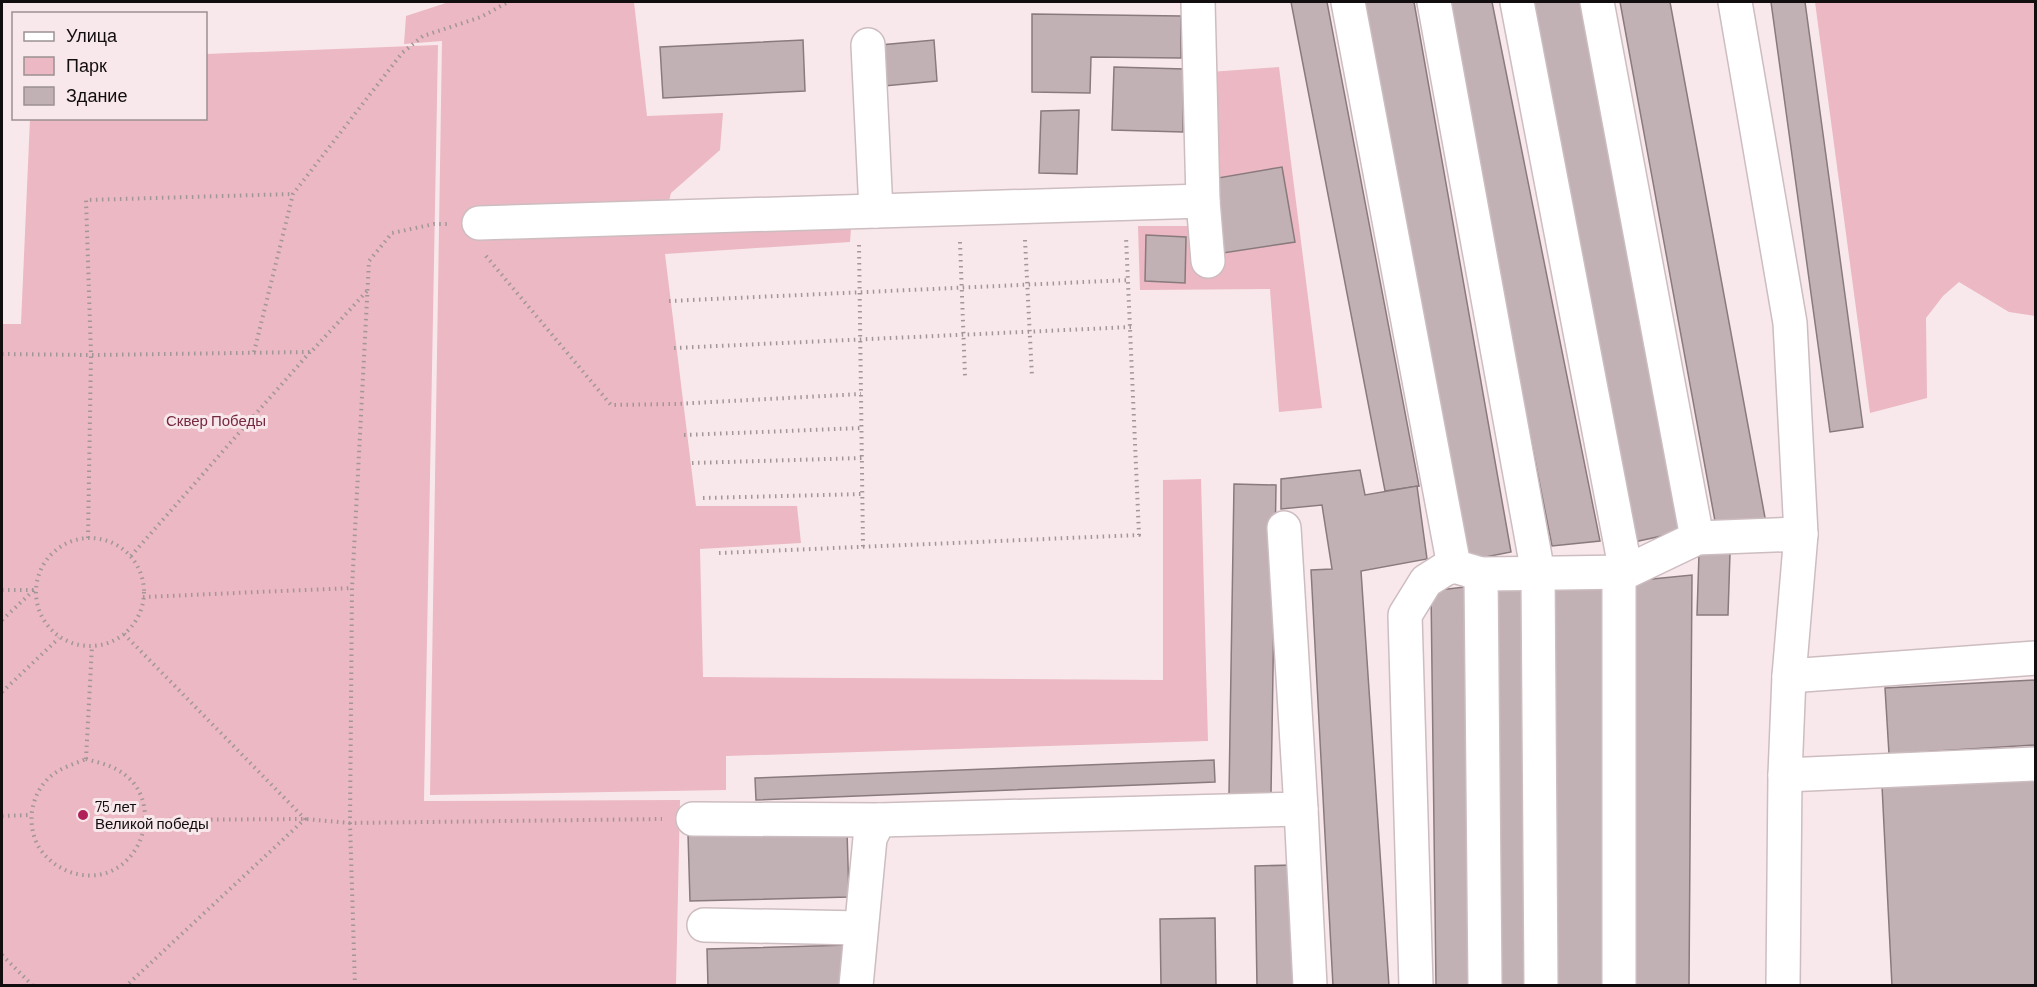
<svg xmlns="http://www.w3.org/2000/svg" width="2037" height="987" viewBox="0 0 2037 987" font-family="Barlow,sans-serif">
<rect width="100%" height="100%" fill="#f8e8eb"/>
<g fill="#ebb8c3">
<polygon points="449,2 634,2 647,116 723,113 720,150 671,193 663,225 852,215 850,242 665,254 696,506 797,506 801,543 700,549 703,677 1163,680 1163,480 1201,479 1208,741 726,756 726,790 430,795 442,41 404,44 406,16"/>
<polygon points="1815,2 2035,2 2035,316 2009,312 1959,282 1943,296 1926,318 1927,398 1870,413"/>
<polygon points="438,45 424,801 680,800 676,985 2,986 2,324 21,324 30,119 206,118 206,54"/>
<polygon points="1279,67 1322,408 1279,412 1270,289 1140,290 1138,226 1212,226 1210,72"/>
</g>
<g fill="#c1b1b5" stroke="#897a7d" stroke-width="1.5">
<polygon points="1291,2 1327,2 1419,486 1385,491"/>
<polygon points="1362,2 1414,2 1511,552 1465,561"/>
<polygon points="1444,2 1492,2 1600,541 1552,546"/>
<polygon points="1530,2 1586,2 1680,532 1634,542"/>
<polygon points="1620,2 1670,2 1766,523 1717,532"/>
<polygon points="1771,2 1805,2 1863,427 1830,432"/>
<polygon points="1032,14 1181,16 1181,58 1091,57 1090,93 1032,92"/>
<polygon points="803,40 805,91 663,98 660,47"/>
<polygon points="934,40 937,81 884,86 880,45"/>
<polygon points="1114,67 1184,69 1183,132 1112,130"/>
<polygon points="1079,110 1077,174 1039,173 1041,111"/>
<polygon points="1282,167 1295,242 1223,253 1212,179"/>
<polygon points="1146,235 1186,237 1185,283 1145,281"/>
<polygon points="1360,470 1365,495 1417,486 1427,559 1361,571 1389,986 1333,986 1311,570 1332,569 1322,505 1281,509 1281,479"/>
<polygon points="1234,484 1276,485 1271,794 1229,794"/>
<polygon points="1699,553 1730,553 1728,615 1697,615"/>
<polygon points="1692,575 1689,986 1635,986 1632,581"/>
<polygon points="1604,579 1604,986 1550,986 1549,583"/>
<polygon points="1473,586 1477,986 1436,986 1431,591"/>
<polygon points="1492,587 1530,588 1534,986 1493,986"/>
<polygon points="2036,680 2036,745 1889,754 1885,688"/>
<polygon points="1214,760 1215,782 756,800 755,778"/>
<polygon points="2036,778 2036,986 1892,986 1882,786"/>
<polygon points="847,831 849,897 690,901 688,834"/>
<polygon points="1295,865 1297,986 1257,986 1255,866"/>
<polygon points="1215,918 1216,986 1161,986 1160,919"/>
<polygon points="849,945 850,986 708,986 707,949"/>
</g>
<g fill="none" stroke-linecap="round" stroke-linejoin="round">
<defs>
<g id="minor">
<polyline points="1198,2 1203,201 1208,261"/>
<polyline points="1348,2 1454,566"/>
<polyline points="1434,2 1538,573 1541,986"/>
<polyline points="1517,2 1626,572"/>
<polyline points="1597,2 1697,538"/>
<polyline points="1735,2 1790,323 1801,534 1789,676 1785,775 1783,986"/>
<polyline points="868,45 876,211"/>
<polyline points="479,223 1203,201"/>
<polyline points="1481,574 1485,986"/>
<polyline points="1789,676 2036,658"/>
<polyline points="1785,775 2036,764"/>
<polyline points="1301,809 1310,986"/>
<polyline points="693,819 879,820"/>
<polyline points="704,925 861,928"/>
<polyline points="856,986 870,838 879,820 1301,809 1284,528"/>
<polyline points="1416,986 1405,615 1426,581 1445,569 1454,566 1481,574 1626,572 1697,538 1801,534"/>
<polyline points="1619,986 1619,572"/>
</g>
</defs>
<use href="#minor" stroke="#cdbdc0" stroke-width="36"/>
<g stroke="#a29698" stroke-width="4" stroke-dasharray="1.5 4.5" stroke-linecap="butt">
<polyline points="1025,240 1032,377"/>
<polyline points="960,242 965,376"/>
<polyline points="859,245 863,547"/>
<polyline points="486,256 611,405 675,404 861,394"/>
<polyline points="669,301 1129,280"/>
<polyline points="674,348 1131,327"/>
<polyline points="254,352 293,194 402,53 423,36 481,17 508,2"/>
<polyline points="2,354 91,355 311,352 367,291"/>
<polyline points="684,435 862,428"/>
<polyline points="692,463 862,458"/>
<polyline points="703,498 863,494"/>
<circle cx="90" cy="592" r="54"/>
<polyline points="88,538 91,355 86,200 293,194"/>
<polyline points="719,553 1139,535 1126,237"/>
<polyline points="131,556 310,352"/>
<polyline points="2,590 34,590"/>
<polyline points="143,597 352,588"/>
<polyline points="2,620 34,590"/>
<polyline points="124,634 305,819 126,986"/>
<polyline points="2,692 59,638"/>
<path d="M 86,759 C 96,762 107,764 116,769 C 172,798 140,888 77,874 C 63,871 49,862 40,849 C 27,829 29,799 46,781 C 56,769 72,765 86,759 Z"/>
<polyline points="86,759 92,646"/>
<polyline points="2,816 31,815"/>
<polyline points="145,820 305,819 350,823 662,819"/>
<polyline points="2,955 33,986"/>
<polyline points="355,986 350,823 352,588 369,261 392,233 434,224 448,224"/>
</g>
<use href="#minor" stroke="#fff" stroke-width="33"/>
</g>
<circle fill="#af2158" stroke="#f8e8eb" stroke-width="2" cx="83" cy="815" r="6"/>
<g text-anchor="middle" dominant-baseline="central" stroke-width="6" stroke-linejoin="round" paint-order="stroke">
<g font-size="15" fill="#762841" stroke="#f8e8eb">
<text x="216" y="420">Сквер Победы</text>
</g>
<g font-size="15" fill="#120d0e" stroke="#f8e8eb" text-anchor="start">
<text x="95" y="806">75 лет<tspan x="95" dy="17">Великой победы</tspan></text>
</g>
</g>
<rect width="2037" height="987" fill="none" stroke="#120d0e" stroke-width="6"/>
<rect x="12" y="12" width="195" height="108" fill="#f8e8eb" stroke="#9c9093" stroke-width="1.5"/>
<rect x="24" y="32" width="30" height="9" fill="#ffffff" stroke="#9c9093" stroke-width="1.5"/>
<text x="66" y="42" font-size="18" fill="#120d0e">Улица</text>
<rect x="24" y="57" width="30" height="18" fill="#ebb8c3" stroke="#9c9093" stroke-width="1.5"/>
<text x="66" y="72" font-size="18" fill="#120d0e">Парк</text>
<rect x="24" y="87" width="30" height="18" fill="#c1b1b5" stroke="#9c9093" stroke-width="1.5"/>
<text x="66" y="102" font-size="18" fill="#120d0e">Здание</text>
</svg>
